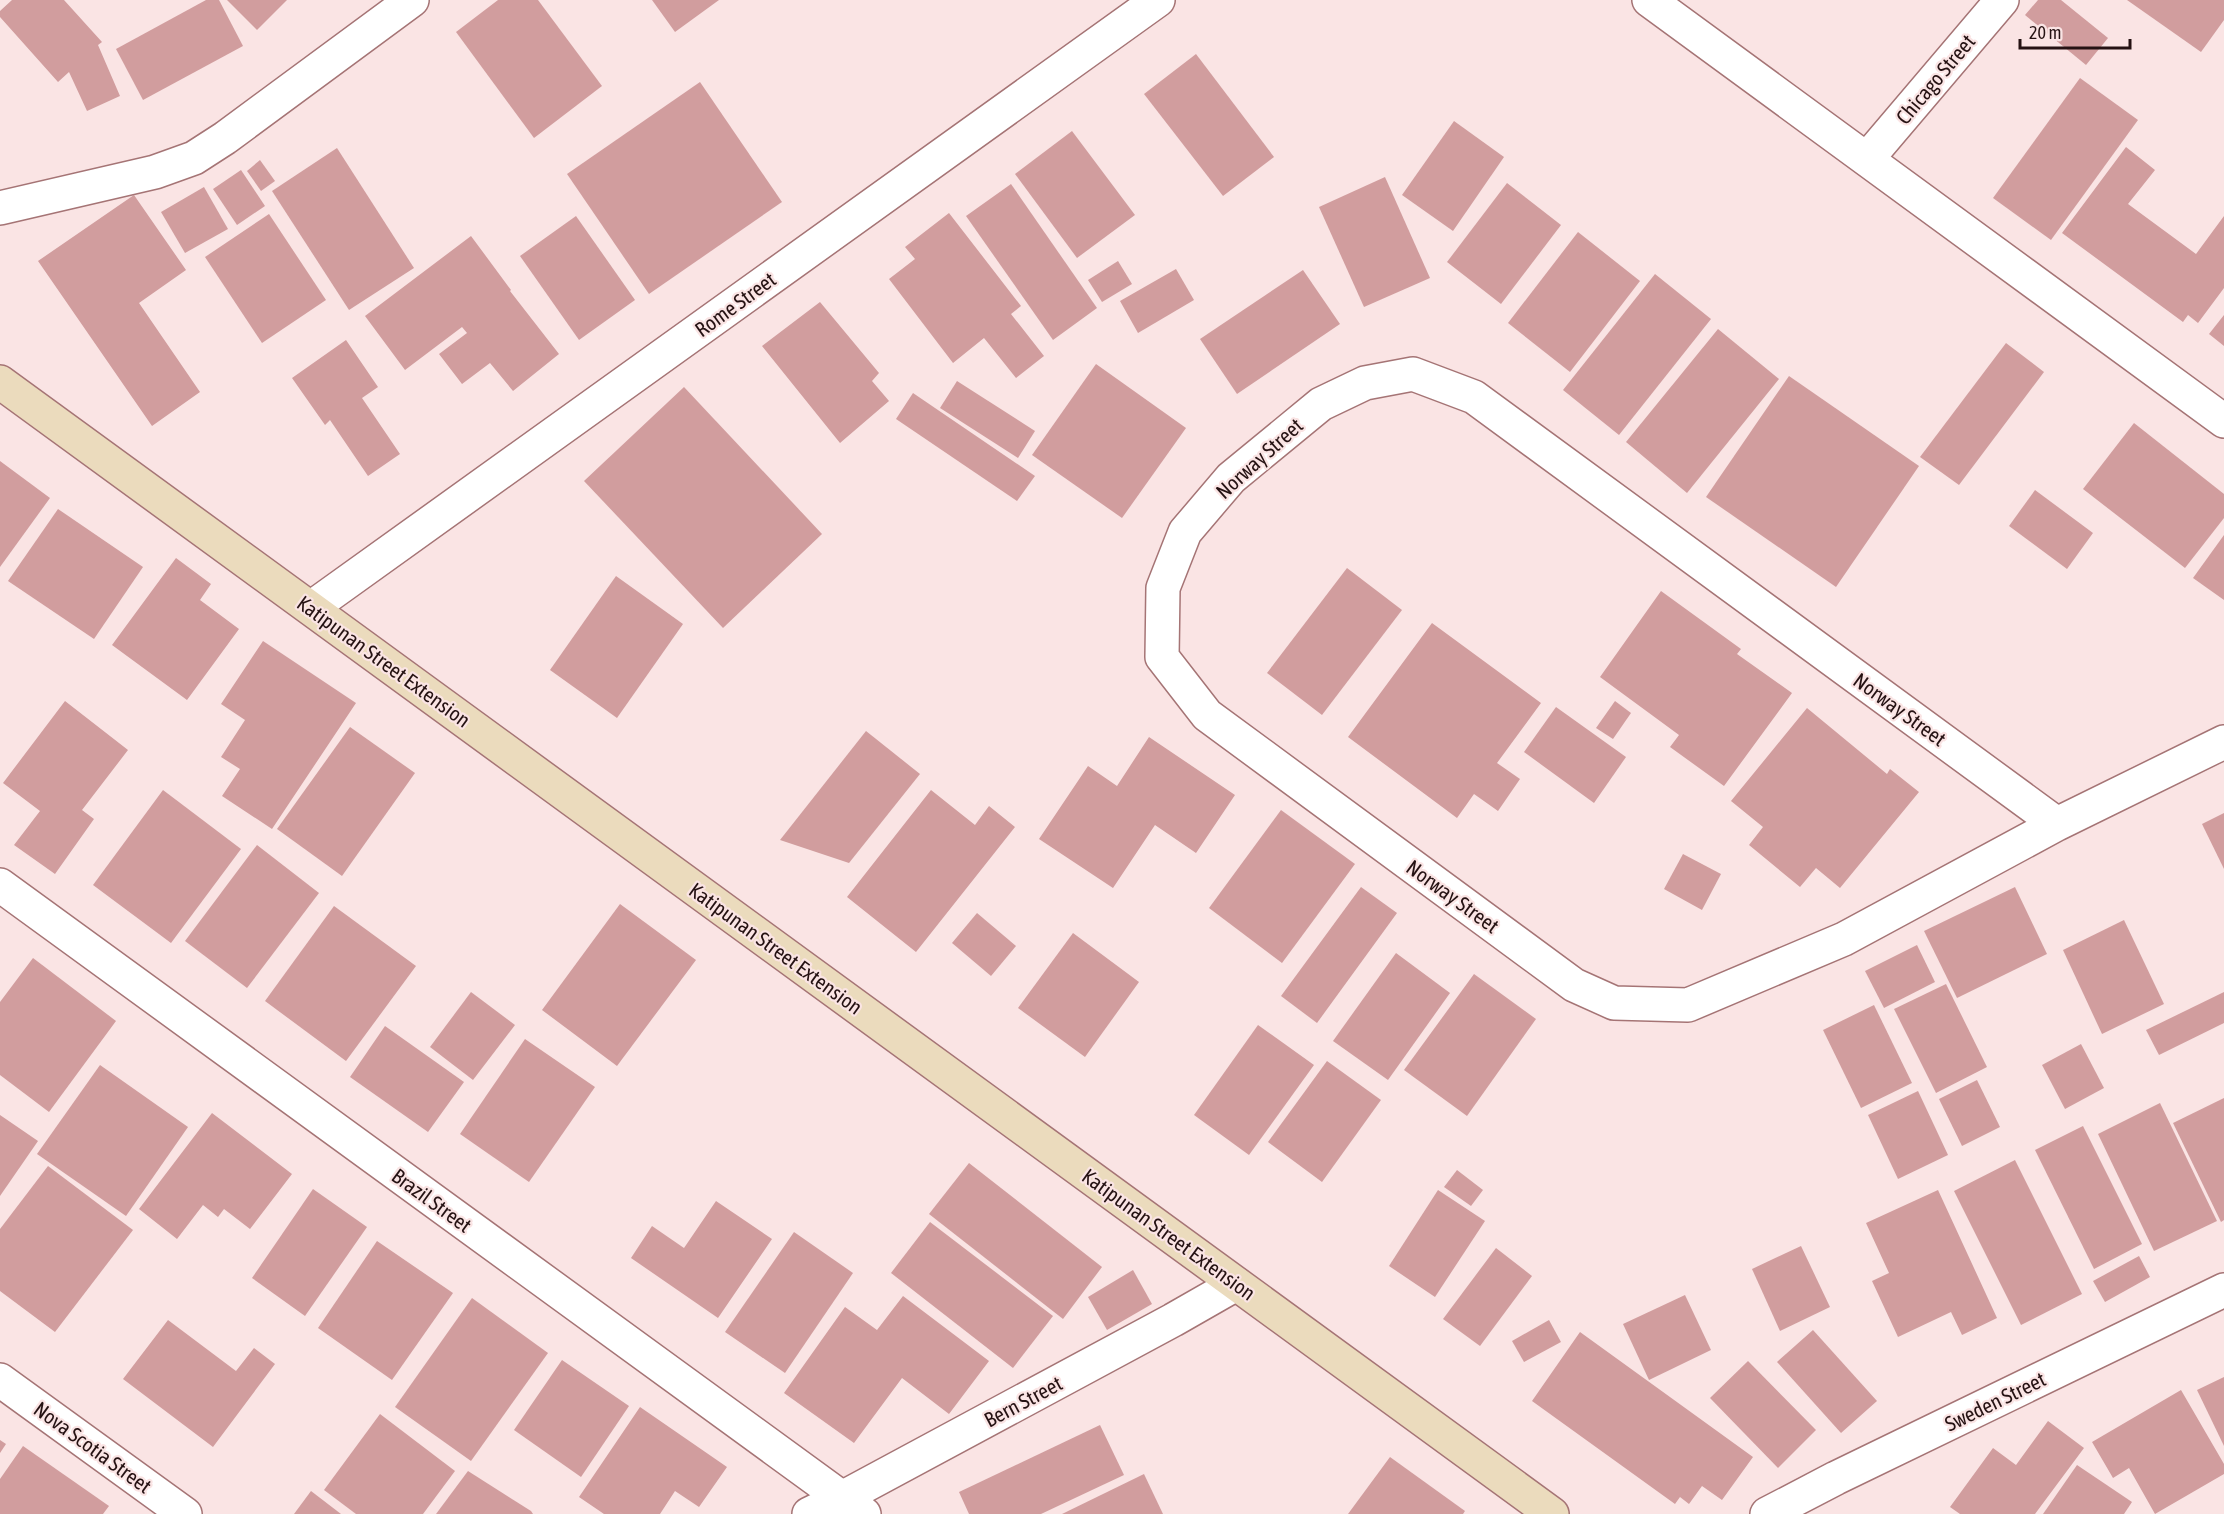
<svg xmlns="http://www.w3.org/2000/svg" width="2224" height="1514" viewBox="0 0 2224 1514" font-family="'Asap Condensed',sans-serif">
<rect width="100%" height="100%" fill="#fae4e4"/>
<g fill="#d19d9e">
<polygon points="12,0 64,0 102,42 98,45 120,96 87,111 69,72 58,82 0,17 0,11"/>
<polygon points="206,0 219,0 243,46 143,100 116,49"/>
<polygon points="227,0 287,0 257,30"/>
<polygon points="498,0 538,0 602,86 534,138 456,32"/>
<polygon points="652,0 719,0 675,32"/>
<polygon points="2038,0 2061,0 2108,38 2086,65 2025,15"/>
<polygon points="2127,0 2224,0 2224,20 2201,52"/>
<polygon points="1196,54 1274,157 1223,196 1144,94"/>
<polygon points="2080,78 2138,120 2051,240 1993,198"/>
<polygon points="700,82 782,202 649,294 567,174"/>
<polygon points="1454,121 1504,157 1453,231 1402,195"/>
<polygon points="1072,131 1135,215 1077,258 1015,174"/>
<polygon points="2126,147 2155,170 2128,204 2196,254 2224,216 2224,288 2198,323 2188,315 2183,322 2062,233"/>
<polygon points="337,148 414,268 349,310 272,191"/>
<polygon points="260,160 275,181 261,191 247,171"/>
<polygon points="241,170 265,206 237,225 213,189"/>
<polygon points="1385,177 1430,278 1364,307 1319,207"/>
<polygon points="1507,183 1561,225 1501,304 1447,262"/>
<polygon points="1011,184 1097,308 1053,340 966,216"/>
<polygon points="204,187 228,229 185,253 161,212"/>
<polygon points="134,195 186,270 139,303 200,392 152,426 38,261"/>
<polygon points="949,213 1021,306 1011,314 1044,356 1016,378 984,338 953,363 889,279 915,259 905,247"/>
<polygon points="269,214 326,300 262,343 205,257"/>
<polygon points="576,216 635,300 579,340 520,256"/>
<polygon points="1578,232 1640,281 1570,372 1508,323"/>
<polygon points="471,236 511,290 510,291 559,354 513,391 490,363 462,384 439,354 467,333 462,327 405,370 365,316"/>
<polygon points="1118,261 1132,284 1102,302 1088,280"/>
<polygon points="1176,269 1194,300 1138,333 1120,301"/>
<polygon points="1303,270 1340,324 1237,394 1200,339"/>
<polygon points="1655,274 1711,319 1619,435 1563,390"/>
<polygon points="820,302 879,373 872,381 889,401 840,443 762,346"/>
<polygon points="2224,315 2224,346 2209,334"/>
<polygon points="1718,329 1779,379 1687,493 1626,442"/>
<polygon points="346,340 378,387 362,398 400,454 368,476 330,420 325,425 292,378"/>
<polygon points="2006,343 2044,372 1959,485 1920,457"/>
<polygon points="1096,364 1186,428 1122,518 1032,455"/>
<polygon points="1789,376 1919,466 1836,587 1706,497"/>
<polygon points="957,381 1035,431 1018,458 940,408"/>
<polygon points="684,387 822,534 723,628 584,481"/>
<polygon points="913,393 1035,476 1017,501 896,419"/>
<polygon points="2134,423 2224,494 2224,518 2185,568 2083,489"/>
<polygon points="0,461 50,498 0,567"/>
<polygon points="2035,490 2093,533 2067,569 2009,526"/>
<polygon points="58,509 143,567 94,639 8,581"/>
<polygon points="2224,535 2224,600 2193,578"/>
<polygon points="176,558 211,584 200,600 239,629 187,700 112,645"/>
<polygon points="1347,568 1402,610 1322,715 1267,673"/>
<polygon points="616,576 683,624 617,718 550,670"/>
<polygon points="1661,591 1741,649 1737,654 1792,693 1724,786 1670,747 1679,735 1600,677"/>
<polygon points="1432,623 1541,703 1497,763 1520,779 1498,811 1474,794 1457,818 1348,737"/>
<polygon points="263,641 356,703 272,829 222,796 240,769 221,757 245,720 221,704"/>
<polygon points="65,701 128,750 82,810 94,819 55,874 14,845 40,811 3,783"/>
<polygon points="1615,701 1631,713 1613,739 1596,728"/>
<polygon points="1556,707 1626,757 1594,803 1524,752"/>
<polygon points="1807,708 1887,774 1890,769 1919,792 1840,888 1816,868 1800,887 1749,845 1763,827 1731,801"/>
<polygon points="350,727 415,773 342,876 277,829"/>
<polygon points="866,731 920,774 849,863 780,840"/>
<polygon points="1149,737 1235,795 1196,853 1155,825 1113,888 1039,839 1088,766 1117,786"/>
<polygon points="163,790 241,849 171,943 93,885"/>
<polygon points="931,790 975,825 989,806 1015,827 916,952 847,897"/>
<polygon points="1281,810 1355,864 1282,963 1209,908"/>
<polygon points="2224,813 2224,869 2202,824"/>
<polygon points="257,845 319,893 247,988 185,941"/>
<polygon points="1683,854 1721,874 1702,910 1664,889"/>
<polygon points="1361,887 1397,913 1317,1023 1281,996"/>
<polygon points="2015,887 2047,954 1957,998 1924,931"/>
<polygon points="620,904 696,960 617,1066 542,1010"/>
<polygon points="334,906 416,966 346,1061 265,1001"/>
<polygon points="977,913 1016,946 991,976 952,943"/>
<polygon points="2124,920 2164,1004 2102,1034 2063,950"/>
<polygon points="1073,933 1139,982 1085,1057 1018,1008"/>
<polygon points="1917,945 1935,982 1884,1008 1865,971"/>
<polygon points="1396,953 1450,993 1388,1080 1333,1041"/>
<polygon points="33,958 116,1021 49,1112 0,1075 0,1002"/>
<polygon points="1474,974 1536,1019 1467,1116 1404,1070"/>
<polygon points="1946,984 1987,1067 1936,1093 1894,1009"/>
<polygon points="471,992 515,1025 473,1080 430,1047"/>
<polygon points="2224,992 2224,1023 2159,1055 2146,1030"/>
<polygon points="1874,1005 1912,1083 1861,1108 1823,1030"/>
<polygon points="1258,1025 1314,1065 1249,1155 1194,1115"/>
<polygon points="385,1026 464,1082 428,1132 350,1077"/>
<polygon points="525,1039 595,1087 529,1182 460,1134"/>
<polygon points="2081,1044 2104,1088 2065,1109 2042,1065"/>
<polygon points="1327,1061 1381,1100 1322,1182 1268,1142"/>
<polygon points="100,1065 188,1127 126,1216 37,1154"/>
<polygon points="1977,1080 2000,1127 1962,1146 1939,1099"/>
<polygon points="1918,1091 1948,1155 1898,1179 1868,1115"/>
<polygon points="2224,1098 2224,1220 2221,1222 2173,1123"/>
<polygon points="2160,1103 2217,1221 2154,1251 2098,1134"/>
<polygon points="212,1113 292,1174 250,1229 224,1209 218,1217 203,1205 177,1239 139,1209"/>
<polygon points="0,1115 38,1141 0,1196"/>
<polygon points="2083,1126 2142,1244 2094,1269 2035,1150"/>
<polygon points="2015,1160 2082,1294 2021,1325 1954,1191"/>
<polygon points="969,1163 1102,1267 1063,1319 929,1214"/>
<polygon points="48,1166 133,1230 55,1332 0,1291 0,1229"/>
<polygon points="1457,1170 1483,1190 1471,1206 1444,1187"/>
<polygon points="313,1189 367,1227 305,1316 252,1278"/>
<polygon points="1438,1190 1485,1221 1435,1297 1389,1266"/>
<polygon points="1938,1190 1997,1318 1962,1335 1951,1312 1898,1337 1872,1281 1889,1273 1866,1223"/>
<polygon points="716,1201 772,1239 718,1318 631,1258 652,1226 684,1248"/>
<polygon points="930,1222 1053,1316 1013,1368 891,1273"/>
<polygon points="794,1232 853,1273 785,1373 725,1332"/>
<polygon points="377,1241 453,1293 392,1380 318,1328"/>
<polygon points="1801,1246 1830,1307 1780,1331 1752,1269"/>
<polygon points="1496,1248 1532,1276 1480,1346 1443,1319"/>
<polygon points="2139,1256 2150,1277 2105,1302 2093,1281"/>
<polygon points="1133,1270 1152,1304 1107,1330 1088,1297"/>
<polygon points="1685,1295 1711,1350 1649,1380 1623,1324"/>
<polygon points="903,1296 989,1361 949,1414 902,1378 854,1443 784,1393 845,1307 877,1330"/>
<polygon points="472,1298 548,1353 471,1461 395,1407"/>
<polygon points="168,1320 236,1371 254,1348 275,1364 213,1447 123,1379"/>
<polygon points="1549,1320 1561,1342 1524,1362 1512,1341"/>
<polygon points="1813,1330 1877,1401 1841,1433 1777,1362"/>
<polygon points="1580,1332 1753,1457 1722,1500 1702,1486 1689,1504 1680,1497 1675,1504 1532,1401"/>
<polygon points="562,1360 629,1406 581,1477 514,1430"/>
<polygon points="1748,1361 1816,1430 1778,1468 1710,1398"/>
<polygon points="2224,1377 2224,1446 2197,1390"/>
<polygon points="2181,1390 2224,1464 2224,1474 2155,1514 2129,1468 2113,1478 2092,1442"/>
<polygon points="640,1407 727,1467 699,1507 675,1491 660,1514 604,1514 579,1497"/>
<polygon points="380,1414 455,1471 423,1514 356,1514 324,1490"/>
<polygon points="2048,1421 2084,1448 2035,1514 1960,1514 1950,1507 1993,1448 2016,1465"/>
<polygon points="1100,1425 1124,1475 1041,1514 969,1514 959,1492"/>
<polygon points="0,1440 6,1444 0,1453"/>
<polygon points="23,1446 109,1506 103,1514 0,1514 0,1479"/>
<polygon points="1390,1457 1465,1511 1463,1514 1348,1514"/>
<polygon points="2077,1465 2132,1502 2124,1514 2043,1514"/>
<polygon points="468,1471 531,1511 533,1514 436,1514"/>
<polygon points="1144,1474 1163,1514 1062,1514"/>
<polygon points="311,1491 341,1514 294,1514"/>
</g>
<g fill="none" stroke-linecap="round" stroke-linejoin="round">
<defs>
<g id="street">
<polyline points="1649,0 2224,421"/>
<polyline points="1867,159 2002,0"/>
<polyline points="0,208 155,172 194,158 225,138 412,0"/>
<polyline points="311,608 1158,0"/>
<polyline points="2057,824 1474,397 1413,374 1365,383 1321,404 1231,478 1185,532 1163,588 1162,657 1207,715 1574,985 1614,1003 1688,1005 1844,939 2057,824 2224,742"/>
<polyline points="0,885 864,1514"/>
<polyline points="0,1380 185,1514"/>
<polyline points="809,1514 842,1498 1173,1320 1236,1284"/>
<polyline points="1767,1514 1836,1478 2224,1290"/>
</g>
<polyline id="secondary" points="0,382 1552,1514"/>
</defs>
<use href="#street" stroke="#a57475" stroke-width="36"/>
<use href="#secondary" stroke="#a57475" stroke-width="36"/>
<use href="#street" stroke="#fff" stroke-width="33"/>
<use href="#secondary" stroke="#ebdbbd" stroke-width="33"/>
</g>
<g text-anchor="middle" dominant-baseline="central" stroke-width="4.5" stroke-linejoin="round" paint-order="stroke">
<g font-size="21" fill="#251213" stroke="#fae4e4">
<text transform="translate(1935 79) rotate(-50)">Chicago Street</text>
<text transform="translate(735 304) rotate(-36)">Rome Street</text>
<text transform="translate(1259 458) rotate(-42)">Norway Street</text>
<text transform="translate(384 661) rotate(36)">Katipunan Street Extension</text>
<text transform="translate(1900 709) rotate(36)">Norway Street</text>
<text transform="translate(1453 896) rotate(36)">Norway Street</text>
<text transform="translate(776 948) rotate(36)">Katipunan Street Extension</text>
<text transform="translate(432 1200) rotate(36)">Brazil Street</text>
<text transform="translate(1169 1234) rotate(36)">Katipunan Street Extension</text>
<text transform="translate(1023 1401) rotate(-28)">Bern Street</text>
<text transform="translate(1995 1401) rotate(-26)">Sweden Street</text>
<text transform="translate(93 1447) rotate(36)">Nova Scotia Street</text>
</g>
</g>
<path d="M2020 39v9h110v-9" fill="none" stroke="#251213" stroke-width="3"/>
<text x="2029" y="39" font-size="18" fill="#251213" stroke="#fae4e4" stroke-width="4.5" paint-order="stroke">20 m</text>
</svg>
